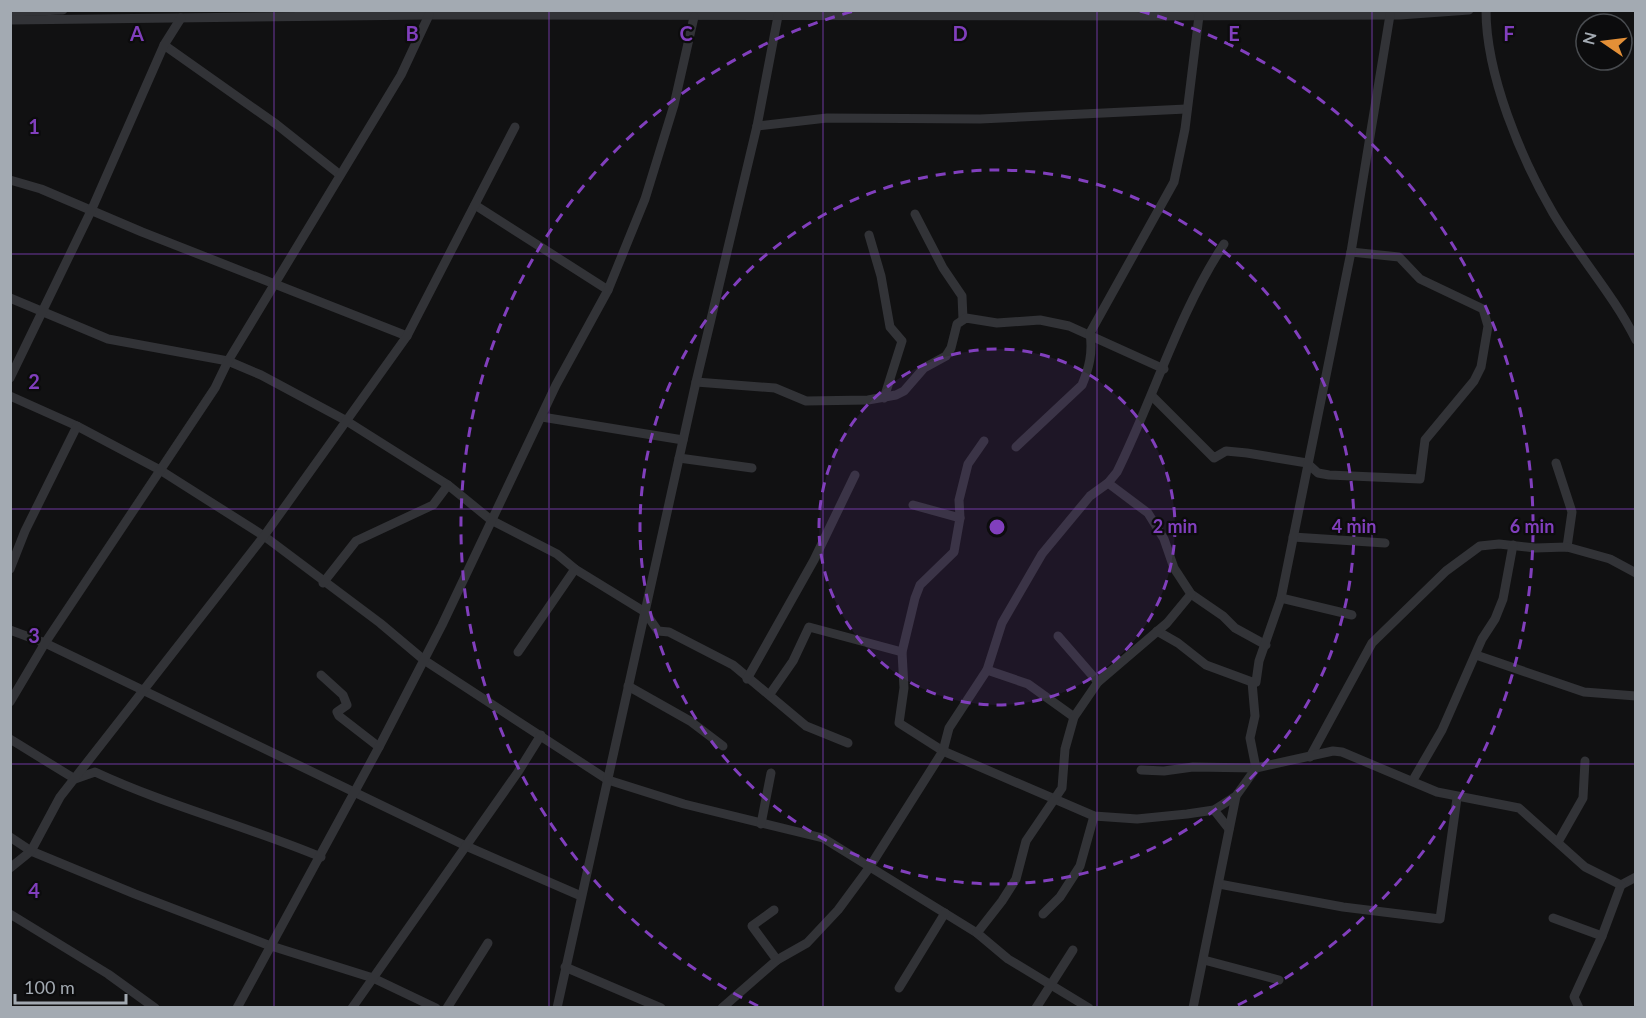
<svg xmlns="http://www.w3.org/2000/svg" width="1646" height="1018" viewBox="0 0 1646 1018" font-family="Lato,sans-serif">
<rect width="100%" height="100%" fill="#111112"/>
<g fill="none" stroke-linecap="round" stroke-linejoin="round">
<g stroke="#323337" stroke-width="9">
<path d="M 1486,10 C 1486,75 1521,158 1553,213 C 1579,257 1613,294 1636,340"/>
<polyline points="10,12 63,10"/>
<polyline points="10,20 429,15 1151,16 1400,15 1469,10"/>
<polyline points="164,45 276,124 339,174"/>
<polyline points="757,126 827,118 980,119 1186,109"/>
<polyline points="10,180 41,189 142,232 407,336"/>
<polyline points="475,205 608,290"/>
<polyline points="915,214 943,268 962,296 963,319"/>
<polyline points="869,235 881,276 890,327 902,341 884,398"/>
<polyline points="10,298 108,339 228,361 261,375 345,420 448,485 491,520 557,554 575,569 645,612 658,631 669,632 733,665 806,726 848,743"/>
<polyline points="10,378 91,211 164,45 181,18"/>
<polyline points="696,382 775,388 806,401 868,400 896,395 904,391 924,368 946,356 951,348 957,324 966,318 997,323 1040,320 1069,326 1164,369"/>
<polyline points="10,396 77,426 160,470 264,536 380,623 424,660 608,780 684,804 823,838 977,933 1008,959 1089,1008"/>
<polyline points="1152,396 1214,458 1226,451 1247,453 1307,463 1318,473 1329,475 1420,479 1425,440 1474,381 1481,367 1488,326 1483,309 1420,279 1399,257 1351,252"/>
<polyline points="542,417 683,440"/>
<polyline points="984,441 968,464 959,500 960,518 954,552 920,585 915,598 902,652 904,688 899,723 943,751 1094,816 1137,819 1187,814 1214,810 1236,796"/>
<path d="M 1016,447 L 1082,385 C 1089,368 1093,353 1090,333 L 1174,182 L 1185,129 L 1199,16"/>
<polyline points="679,458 752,468"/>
<polyline points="1556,463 1572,512 1567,547"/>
<polyline points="1108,483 1148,513 1164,539 1174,568 1191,594 1223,616 1235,628 1266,645"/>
<polyline points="913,505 960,518"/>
<polyline points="1293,537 1385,543"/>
<polyline points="10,569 25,531 77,426"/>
<polyline points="323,583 356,541 433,505 448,485"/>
<polyline points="1281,598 1352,615"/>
<polyline points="10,630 45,643 466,846 581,896"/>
<polyline points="1157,631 1178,643 1206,665 1252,682"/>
<polyline points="1058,636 1098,682"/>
<polyline points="518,652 575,569"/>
<polyline points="1476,655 1584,692 1636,696"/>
<polyline points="987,670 1028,684 1074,717"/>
<polyline points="321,675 343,695 347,705 337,712 339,716 379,747"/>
<polyline points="747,679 814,560 855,475"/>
<polyline points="628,686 690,721 723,746"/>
<polyline points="770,694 793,661 809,627 902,652"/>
<polyline points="10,702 45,643 215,388 228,361 401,75 429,15"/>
<path d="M 10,739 L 75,779 L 95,772 C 168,806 247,826 321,857"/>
<polyline points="1310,757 1372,643 1446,571 1480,546 1499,544 1535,548 1567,547 1610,559 1636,573"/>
<polyline points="1141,770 1164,771 1193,767 1256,768 1333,751 1342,752 1437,792 1519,808 1585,867 1621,885 1636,877"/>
<polyline points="1413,780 1442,730 1482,639 1495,619 1503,599 1513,545"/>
<polyline points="1214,810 1229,829"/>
<polyline points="761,824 771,773"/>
<polyline points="10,837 31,851 135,894 268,945 373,978 436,1008"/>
<polyline points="1558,842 1583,798 1585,761"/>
<polyline points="10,868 31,851 60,797 264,536 407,336 515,127"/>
<polyline points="1219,884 1343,907 1440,919 1457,798"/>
<polyline points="774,910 752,926 777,960"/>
<polyline points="10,914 108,974 155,1008"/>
<polyline points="1043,914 1060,897 1080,866 1094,816"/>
<polyline points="1553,918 1602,936"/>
<polyline points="977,933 1002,901 1016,879 1026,841 1062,788 1065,749 1074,717 1098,682 1167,623 1191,594"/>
<polyline points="1204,960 1279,980"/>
<polyline points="565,967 661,1008"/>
<polyline points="899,988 945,913"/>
<polyline points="237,1008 379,747 442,625 556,385 608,290 645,199 674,105 694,17"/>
<polyline points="352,1008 518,772 541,735"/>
<polyline points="447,1008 488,943"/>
<polyline points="557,1008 696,382 757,126 778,16"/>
<path d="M 722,1008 L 777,960 L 807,943 L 838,910 L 869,868 L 943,751 L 949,728 L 987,670 L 1002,623 L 1042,554 L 1090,496 L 1108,483 L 1117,472 C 1154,397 1178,314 1224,244"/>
<polyline points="1036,1008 1073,950"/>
<polyline points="1193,1008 1236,796 1256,768 1250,738 1255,716 1252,682 1256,682 1259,661 1281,598 1351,252 1390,15"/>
<polyline points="1579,1008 1574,997 1602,936 1621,885"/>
</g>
</g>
<path fill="none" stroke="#813fbd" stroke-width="1.5" stroke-opacity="0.55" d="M 274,10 L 274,1008M 549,10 L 549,1008M 823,10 L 823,1008M 1097,10 L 1097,1008M 1372,10 L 1372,1008M 10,254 L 1636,254M 10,509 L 1636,509M 10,764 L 1636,764"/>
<circle cx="997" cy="527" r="178" fill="#813fbd" fill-opacity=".12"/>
<g fill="none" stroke="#813fbd" stroke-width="3" stroke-dasharray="10 8">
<circle cx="997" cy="527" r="178"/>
<circle cx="997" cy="527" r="357"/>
<path d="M758 1006A535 535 0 0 1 854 11M1140 11A535 535 0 0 1 1236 1006"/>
</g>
<g font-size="20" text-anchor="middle" font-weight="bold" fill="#813fbd" stroke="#0c0c0d" stroke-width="4.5" stroke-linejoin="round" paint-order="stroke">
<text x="137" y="41">A</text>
<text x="412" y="41">B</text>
<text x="686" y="41">C</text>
<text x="960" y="41">D</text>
<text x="1234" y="41">E</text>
<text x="1509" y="41">F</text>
<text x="34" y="134">1</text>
<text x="34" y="389">2</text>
<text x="34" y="643">3</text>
<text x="34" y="898">4</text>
</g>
<circle cx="997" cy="527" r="9" fill="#813fbd" stroke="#0c0c0d" stroke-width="3"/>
<g font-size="18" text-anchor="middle" font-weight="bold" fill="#813fbd" stroke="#0c0c0d" stroke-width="4.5" stroke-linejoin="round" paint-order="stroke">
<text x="1175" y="533">2 min</text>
<text x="1354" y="533">4 min</text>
<text x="1532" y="533">6 min</text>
</g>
<rect width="1646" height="1018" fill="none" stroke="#a3aab2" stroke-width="24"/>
<g transform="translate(1604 42) rotate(284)"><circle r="28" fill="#0c0c0d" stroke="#484b4f" stroke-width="1.5"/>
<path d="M0-4.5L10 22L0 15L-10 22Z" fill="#e49037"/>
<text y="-9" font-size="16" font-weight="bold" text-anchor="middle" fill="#a3aab2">N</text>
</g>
<path d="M15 994v9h111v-9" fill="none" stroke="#a3aab2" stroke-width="3"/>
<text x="24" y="994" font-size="18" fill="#a3aab2" stroke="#0c0c0d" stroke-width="4.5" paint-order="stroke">100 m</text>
</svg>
